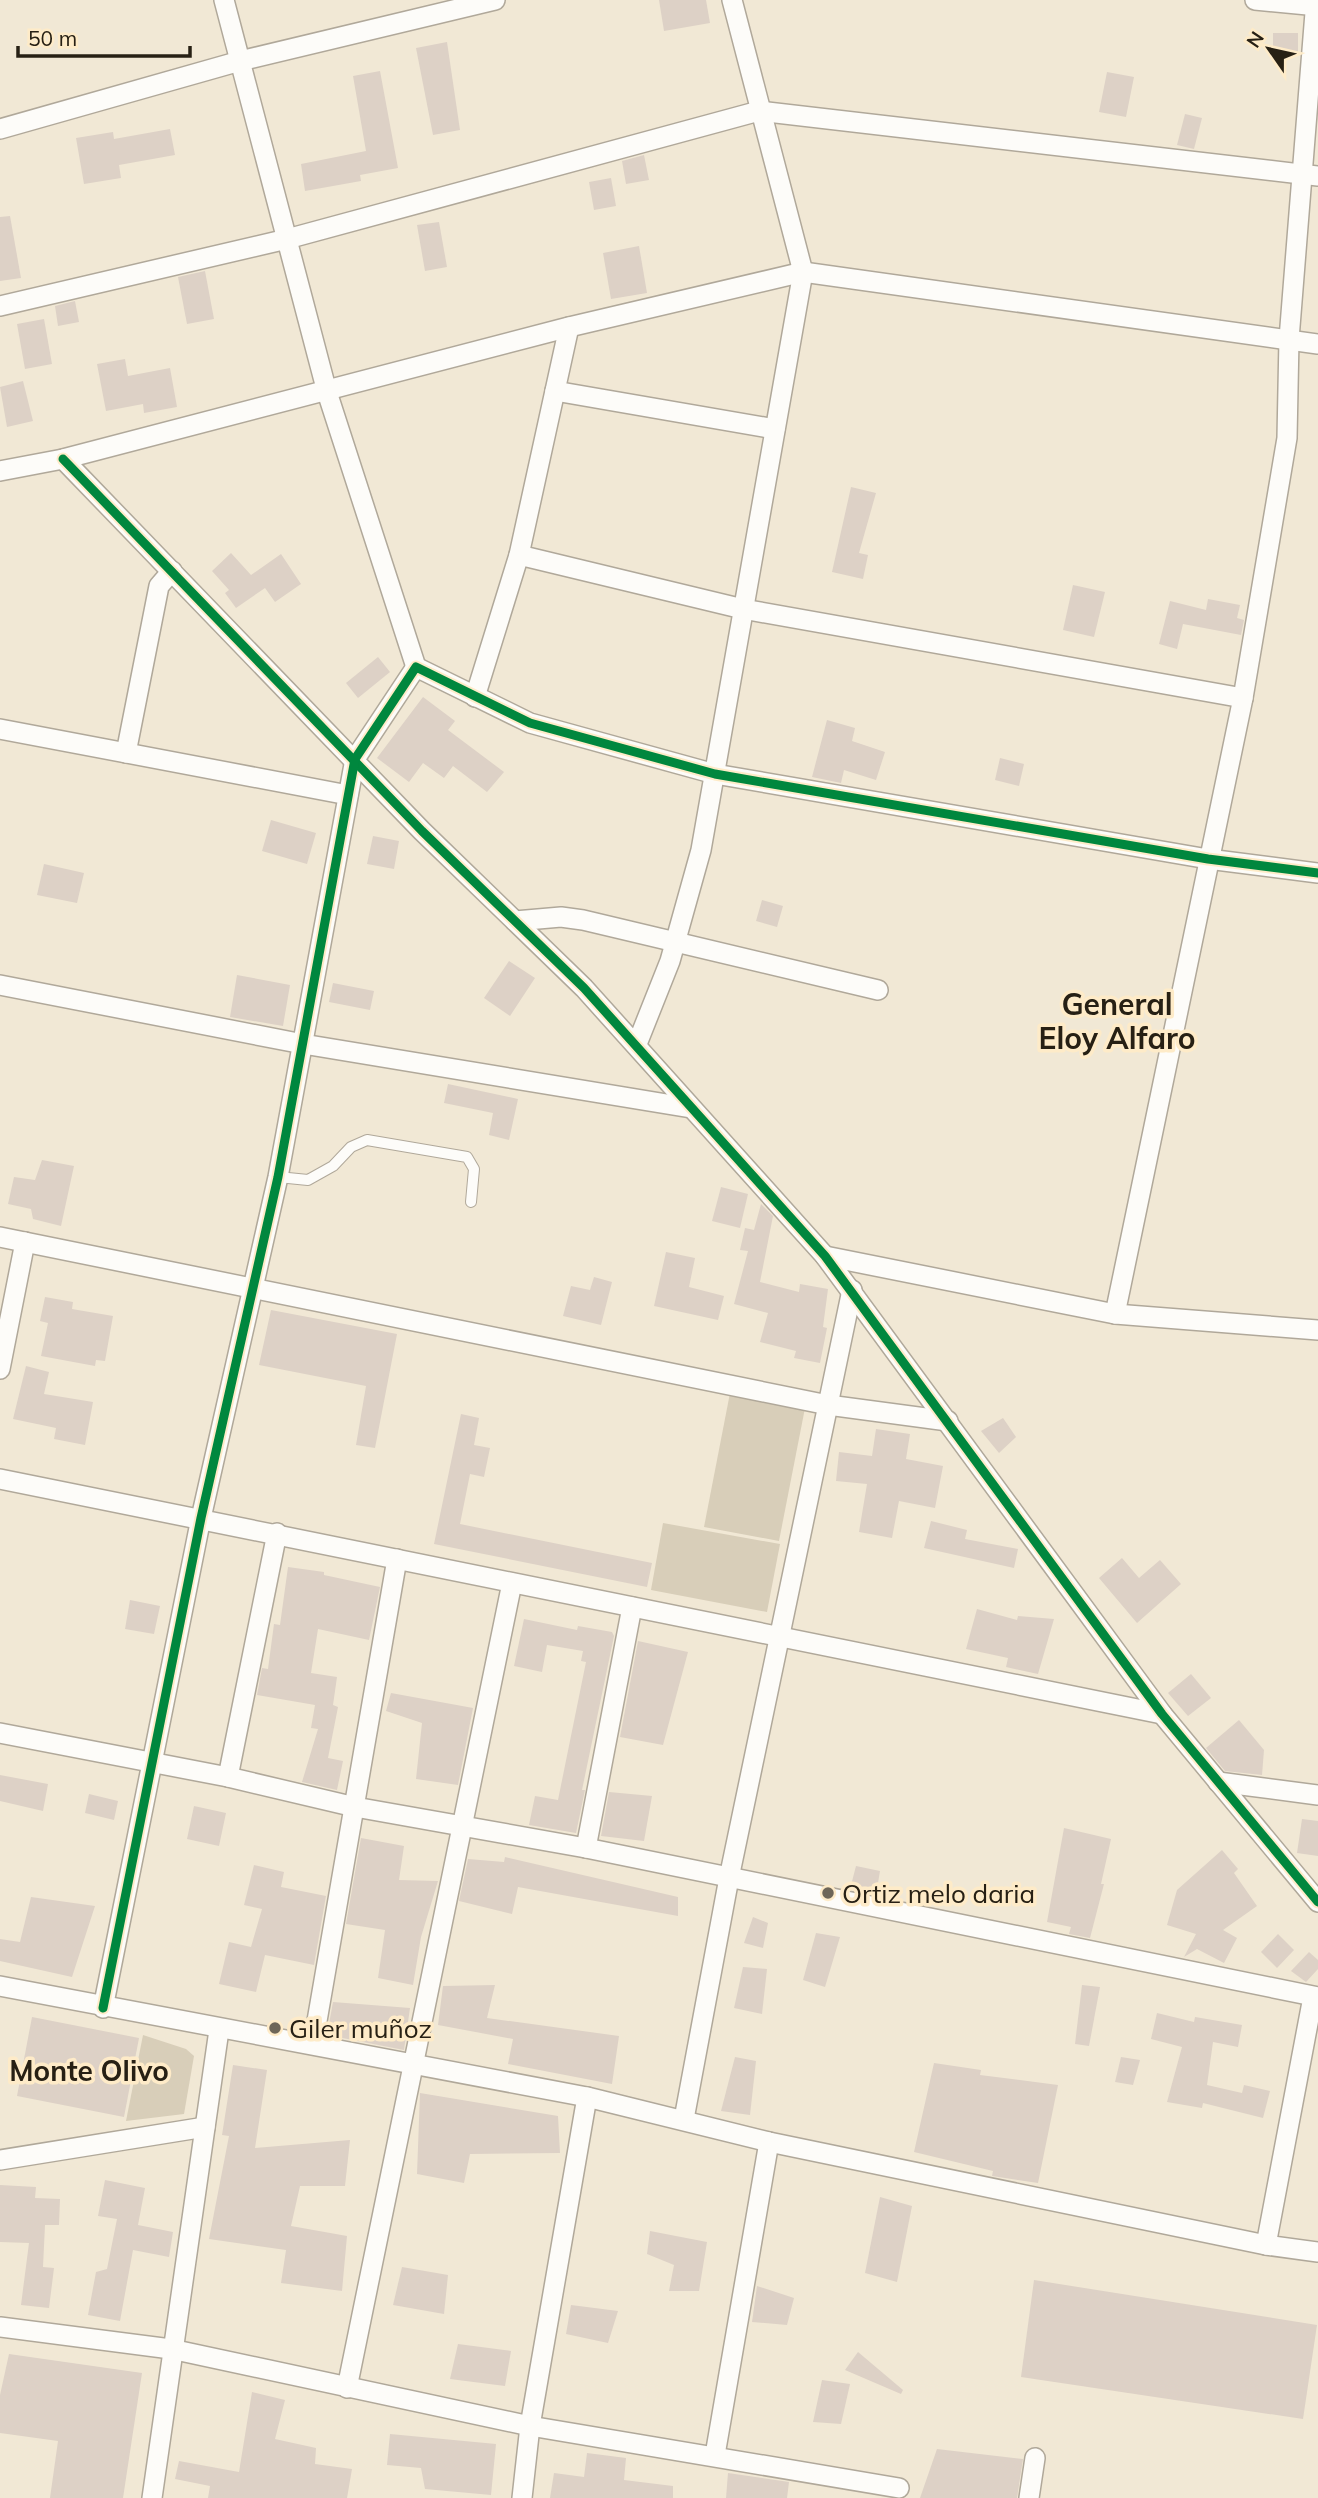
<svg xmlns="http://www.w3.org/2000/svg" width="1318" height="2498" viewBox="0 0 1318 2498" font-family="Mulish,sans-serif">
<rect width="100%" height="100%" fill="#f1e8d5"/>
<g fill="#d8ceb9">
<polygon points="730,1393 805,1408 779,1541 704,1527"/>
<polygon points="663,1523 780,1544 767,1612 651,1590"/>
<polygon points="143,2035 186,2049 194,2056 184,2114 126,2121"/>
</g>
<g fill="#ddd1c6">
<polygon points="659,0 706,0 710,23 664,31"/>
<rect x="1273" y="33" width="25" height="22"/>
<polygon points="447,42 460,130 433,135 416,48"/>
<polygon points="380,71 398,168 360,175 361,181 305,191 301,164 366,151 353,76"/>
<polygon points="1107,72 1134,77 1126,117 1099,112"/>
<polygon points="1185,114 1202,118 1194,149 1177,145"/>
<polygon points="170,129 175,155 119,165 121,178 84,184 76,138 113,132 114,139"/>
<polygon points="644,155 649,180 626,184 622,161"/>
<polygon points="611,178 616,206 594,210 589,182"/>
<polygon points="10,216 21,278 0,281 0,217"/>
<polygon points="439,222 447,267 425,271 417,225"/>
<polygon points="639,246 647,293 611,299 603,253"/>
<polygon points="205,271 214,319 187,324 178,277"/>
<polygon points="75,301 79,322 58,326 55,306"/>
<polygon points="44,319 52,364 25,369 17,324"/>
<polygon points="125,359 128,376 170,368 177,407 144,413 143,404 106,411 97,364"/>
<polygon points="23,381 33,421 7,427 0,387"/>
<polygon points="851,487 876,493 859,553 868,555 863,579 832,572"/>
<polygon points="231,553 251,575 281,554 301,584 275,602 265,588 236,608 225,593 229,590 212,571"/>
<polygon points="1073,585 1105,592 1094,637 1063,630"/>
<polygon points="1208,599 1240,605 1237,618 1244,620 1241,635 1183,624 1177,649 1159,644 1170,601 1206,610"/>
<polygon points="378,657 390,672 358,698 346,683"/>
<polygon points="423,697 455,721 448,730 504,772 487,792 453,766 444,778 423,763 409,782 377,758"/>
<polygon points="827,720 855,728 852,741 885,752 876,780 844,770 841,783 812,777"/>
<polygon points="1000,758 1024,764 1019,786 995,780"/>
<polygon points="271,820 316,833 307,864 262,851"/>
<polygon points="373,836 399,841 394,869 367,864"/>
<polygon points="44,864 84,873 77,903 37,895"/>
<polygon points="762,900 783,906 777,927 756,921"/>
<polygon points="509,961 535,978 510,1016 484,998"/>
<polygon points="237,975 290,985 283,1026 230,1017"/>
<polygon points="333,983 374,991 370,1010 329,1002"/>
<polygon points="448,1084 518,1099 509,1140 489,1135 493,1113 444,1103"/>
<polygon points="42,1160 74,1166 61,1226 33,1219 31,1209 8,1204 14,1177 35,1180"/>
<polygon points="721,1187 748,1194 740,1228 712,1221"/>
<polygon points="761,1204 773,1216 760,1282 799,1292 800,1284 828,1289 823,1327 827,1328 820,1363 794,1358 796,1351 760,1342 768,1313 734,1304 748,1251 740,1250 745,1228 754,1230"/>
<polygon points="666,1252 695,1258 689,1287 724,1296 718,1320 654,1306"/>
<polygon points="594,1277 612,1282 601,1325 563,1316 571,1286 590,1290"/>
<polygon points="45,1297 73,1302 72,1309 113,1316 105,1361 96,1360 95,1366 41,1356 48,1323 40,1321"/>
<polygon points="271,1310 397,1334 375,1448 356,1445 366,1386 259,1365"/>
<polygon points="26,1366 49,1372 44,1394 93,1402 85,1445 54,1439 56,1428 13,1419"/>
<polygon points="461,1414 479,1418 474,1445 490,1448 484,1477 470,1474 460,1524 652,1563 647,1587 434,1544"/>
<polygon points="1003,1418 1016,1437 999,1453 981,1431"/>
<polygon points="876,1429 910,1434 906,1459 943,1466 935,1508 899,1501 892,1538 859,1532 867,1484 836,1481 839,1452 872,1456"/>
<polygon points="931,1521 967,1530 965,1539 1018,1549 1014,1568 924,1548"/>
<polygon points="1122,1558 1139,1578 1160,1560 1181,1584 1137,1623 1099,1578"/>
<polygon points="288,1567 324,1572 324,1575 380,1587 369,1640 318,1629 311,1673 337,1677 333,1705 338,1707 328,1758 343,1761 337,1790 302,1782 318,1729 311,1728 315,1705 257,1695 262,1668 268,1669 274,1624 280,1625"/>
<polygon points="130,1600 160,1606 154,1634 125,1629"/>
<polygon points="977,1609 1017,1620 1018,1616 1054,1619 1038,1674 1006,1667 1008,1658 966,1649"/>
<polygon points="524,1619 577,1630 578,1626 612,1632 614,1636 582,1790 585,1790 576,1833 529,1825 535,1796 558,1800 586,1662 581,1661 583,1651 547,1645 542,1672 514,1666"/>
<polygon points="638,1641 688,1652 663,1745 620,1737"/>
<polygon points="1191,1674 1211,1698 1188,1716 1168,1693"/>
<polygon points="391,1693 473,1708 458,1785 416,1779 422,1723 386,1711"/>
<polygon points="1239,1720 1264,1750 1262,1775 1225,1771 1206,1748"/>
<polygon points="0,1775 48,1784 43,1811 0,1801"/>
<polygon points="609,1792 652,1796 644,1841 601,1836"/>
<polygon points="89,1794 118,1801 114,1820 85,1813"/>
<polygon points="194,1806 226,1813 219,1846 187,1839"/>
<polygon points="1302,1819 1318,1821 1318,1856 1297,1853"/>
<polygon points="1064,1828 1111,1839 1101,1884 1104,1884 1090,1938 1069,1934 1071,1927 1047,1922"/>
<polygon points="361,1838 404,1846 399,1880 438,1881 421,1937 413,1985 378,1978 385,1930 346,1924"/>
<polygon points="1222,1850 1238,1869 1234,1873 1257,1906 1223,1930 1237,1938 1224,1963 1197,1949 1184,1957 1196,1934 1167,1925 1177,1890"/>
<polygon points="505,1857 678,1897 678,1916 518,1887 512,1914 459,1901 468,1859 504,1862"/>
<polygon points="254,1865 284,1872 281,1887 326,1896 314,1965 265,1955 256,1992 219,1984 229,1942 251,1947 262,1909 244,1905"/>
<polygon points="856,1866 880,1871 876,1895 850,1889"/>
<polygon points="31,1897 95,1906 72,1977 0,1961 0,1939 20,1942"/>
<polygon points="753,1917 768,1923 763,1948 744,1943"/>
<polygon points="816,1933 840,1937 825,1987 803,1980"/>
<polygon points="1278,1934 1294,1950 1277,1968 1261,1952"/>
<polygon points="1309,1952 1318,1960 1318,1969 1306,1982 1291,1971"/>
<polygon points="743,1967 767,1969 762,2014 734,2008"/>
<polygon points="495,1985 487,2018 619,2036 612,2084 508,2064 513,2039 438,2025 443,1986"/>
<polygon points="1082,1985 1100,1987 1089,2046 1075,2044"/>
<polygon points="333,2002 410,2008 404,2050 327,2035"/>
<polygon points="1157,2013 1194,2022 1195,2017 1242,2025 1238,2047 1213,2042 1207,2085 1242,2093 1244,2085 1270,2091 1263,2118 1203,2103 1202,2108 1167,2102 1182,2047 1151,2039"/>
<polygon points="32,2017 139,2038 124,2117 17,2096"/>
<polygon points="735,2057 756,2061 750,2115 721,2111"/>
<polygon points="1121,2057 1140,2060 1133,2085 1115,2082"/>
<polygon points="934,2063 981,2070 980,2075 1058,2085 1038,2183 992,2176 993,2171 914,2152"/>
<polygon points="233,2065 267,2070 255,2148 350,2140 345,2186 300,2186 291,2226 347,2236 342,2291 281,2283 286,2250 209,2239 229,2136 222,2135"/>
<polygon points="420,2093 558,2116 560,2153 470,2154 464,2183 417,2174"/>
<polygon points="105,2180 145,2188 138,2225 173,2232 169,2257 133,2250 120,2321 88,2315 96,2272 107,2269 117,2219 98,2216"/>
<polygon points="0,2185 36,2187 35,2198 60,2199 59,2225 45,2225 43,2267 54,2268 49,2308 21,2305 29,2243 0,2242"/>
<polygon points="880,2197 912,2206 897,2282 865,2273"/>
<polygon points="650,2231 707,2242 699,2291 669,2291 674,2265 647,2254"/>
<polygon points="402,2267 448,2275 444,2314 393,2305"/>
<polygon points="1034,2280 1317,2325 1303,2419 1021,2377"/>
<polygon points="757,2286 794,2298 787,2325 752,2322"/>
<polygon points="571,2305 618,2311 608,2343 566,2334"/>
<polygon points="458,2344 511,2351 505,2386 450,2379"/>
<polygon points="858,2352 903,2390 901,2394 845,2370"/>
<polygon points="9,2354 142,2373 123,2498 50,2498 58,2441 0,2433 0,2395"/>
<polygon points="822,2380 850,2384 841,2424 813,2422"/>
<polygon points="252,2392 285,2400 275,2439 316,2448 315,2464 352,2469 347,2498 208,2498 210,2486 175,2479 179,2461 239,2472"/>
<polygon points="390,2434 496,2444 491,2495 425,2489 421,2468 387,2465"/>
<polygon points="937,2449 1023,2459 1017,2498 920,2498"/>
<polygon points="587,2453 626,2458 624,2480 673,2486 673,2498 550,2498 554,2473 584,2477"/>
<polygon points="728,2473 789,2482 787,2498 726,2498"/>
</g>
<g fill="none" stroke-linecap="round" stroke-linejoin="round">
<defs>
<polyline id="service" points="278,1177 308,1180 333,1166 351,1147 367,1140 467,1157 474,1169 471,1202"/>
<g id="minor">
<polyline points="224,0 327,392 416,667"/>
<polyline points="1255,0 1318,6"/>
<polyline points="0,129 240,61 495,0"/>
<polyline points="0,306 287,239 759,111 1318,176"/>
<polyline points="555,391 775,429"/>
<polyline points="63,459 422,831 584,988 825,1256 1162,1714 1318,1902"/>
<polyline points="0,471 63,459 569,327 803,272 1318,344"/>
<polyline points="519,555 743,609 1243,698"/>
<polyline points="475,697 519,555 569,327"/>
<polyline points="0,729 348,795"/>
<polyline points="126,753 159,586 172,571"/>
<polyline points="515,921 561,917 583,920 878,990"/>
<polyline points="0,985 303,1044 691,1108"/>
<polyline points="637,1044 670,961 701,850 803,272 732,0"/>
<polyline points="0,1237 828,1405 948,1421"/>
<polyline points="825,1256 1115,1314 1318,1330"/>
<polyline points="1115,1314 1243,698 1287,438 1289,339 1316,0"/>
<polyline points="0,1369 25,1242"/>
<polyline points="0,1479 1162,1714"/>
<polyline points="0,1733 228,1777 355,1807 586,1848 1318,1997"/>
<polyline points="228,1777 277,1533"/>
<polyline points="1218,1782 1318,1795"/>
<polyline points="586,1848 632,1607"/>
<polyline points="0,1986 587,2097 769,2142 1266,2245 1318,2252"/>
<polyline points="103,2008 201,1518 278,1177 355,759 416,667 530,723 715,774 1208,859 1318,873"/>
<polyline points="313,2044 397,1559"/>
<polyline points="684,2119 729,1878 852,1290"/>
<polyline points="0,2160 205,2127"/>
<polyline points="1266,2245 1313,1997"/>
<polyline points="0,2327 171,2349 530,2426 899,2488"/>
<polyline points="347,2388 512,1583"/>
<polyline points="715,2455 769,2142"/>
<polyline points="152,2498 219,2030"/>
<polyline points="522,2498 530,2426 587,2097"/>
<polyline points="1029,2498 1035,2458"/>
</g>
</defs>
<use href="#service" stroke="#b0a89a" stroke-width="12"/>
<use href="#minor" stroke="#b0a89a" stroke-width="22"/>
<use href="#service" stroke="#fdfcf9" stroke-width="10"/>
<use href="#minor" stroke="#fdfcf9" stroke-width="19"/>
<defs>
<g id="cycleway">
<polyline points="63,459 422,831 584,988 825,1256 1162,1714 1318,1902"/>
<polyline points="103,2008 201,1518 278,1177 355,759 416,667 530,723 715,774 1208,859 1318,873"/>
</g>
</defs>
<use href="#cycleway" stroke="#feebc8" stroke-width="13"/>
<use href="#cycleway" stroke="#00873e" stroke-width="9"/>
</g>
<g fill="#6e6658" stroke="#feebc8" stroke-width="2.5">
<circle cx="828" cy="1893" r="7"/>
<circle cx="275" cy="2028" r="7"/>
</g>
<g text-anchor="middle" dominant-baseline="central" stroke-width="7" stroke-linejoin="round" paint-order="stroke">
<g font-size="26" fill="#272014" stroke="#feebc8" text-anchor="start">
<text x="842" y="1893">Ortiz melo daria</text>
<text x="289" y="2028">Giler muñoz</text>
</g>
<g font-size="28" font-weight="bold" fill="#272014" stroke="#feebc8">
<text x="89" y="2070">Monte Olivo</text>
</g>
<g font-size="30" font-weight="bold" fill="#272014" stroke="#feebc8">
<text x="1117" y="1004">General<tspan x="1117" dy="34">Eloy Alfaro</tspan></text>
</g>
</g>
<g transform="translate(1269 49) rotate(304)" stroke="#feebc8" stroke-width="5" paint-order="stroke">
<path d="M0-5L12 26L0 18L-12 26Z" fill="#272014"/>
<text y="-10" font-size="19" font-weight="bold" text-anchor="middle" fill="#272014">N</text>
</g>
<path d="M18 46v10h172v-10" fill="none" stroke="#272014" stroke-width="3.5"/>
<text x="28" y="46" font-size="21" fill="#272014" stroke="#feebc8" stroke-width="5" paint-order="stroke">50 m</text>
</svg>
